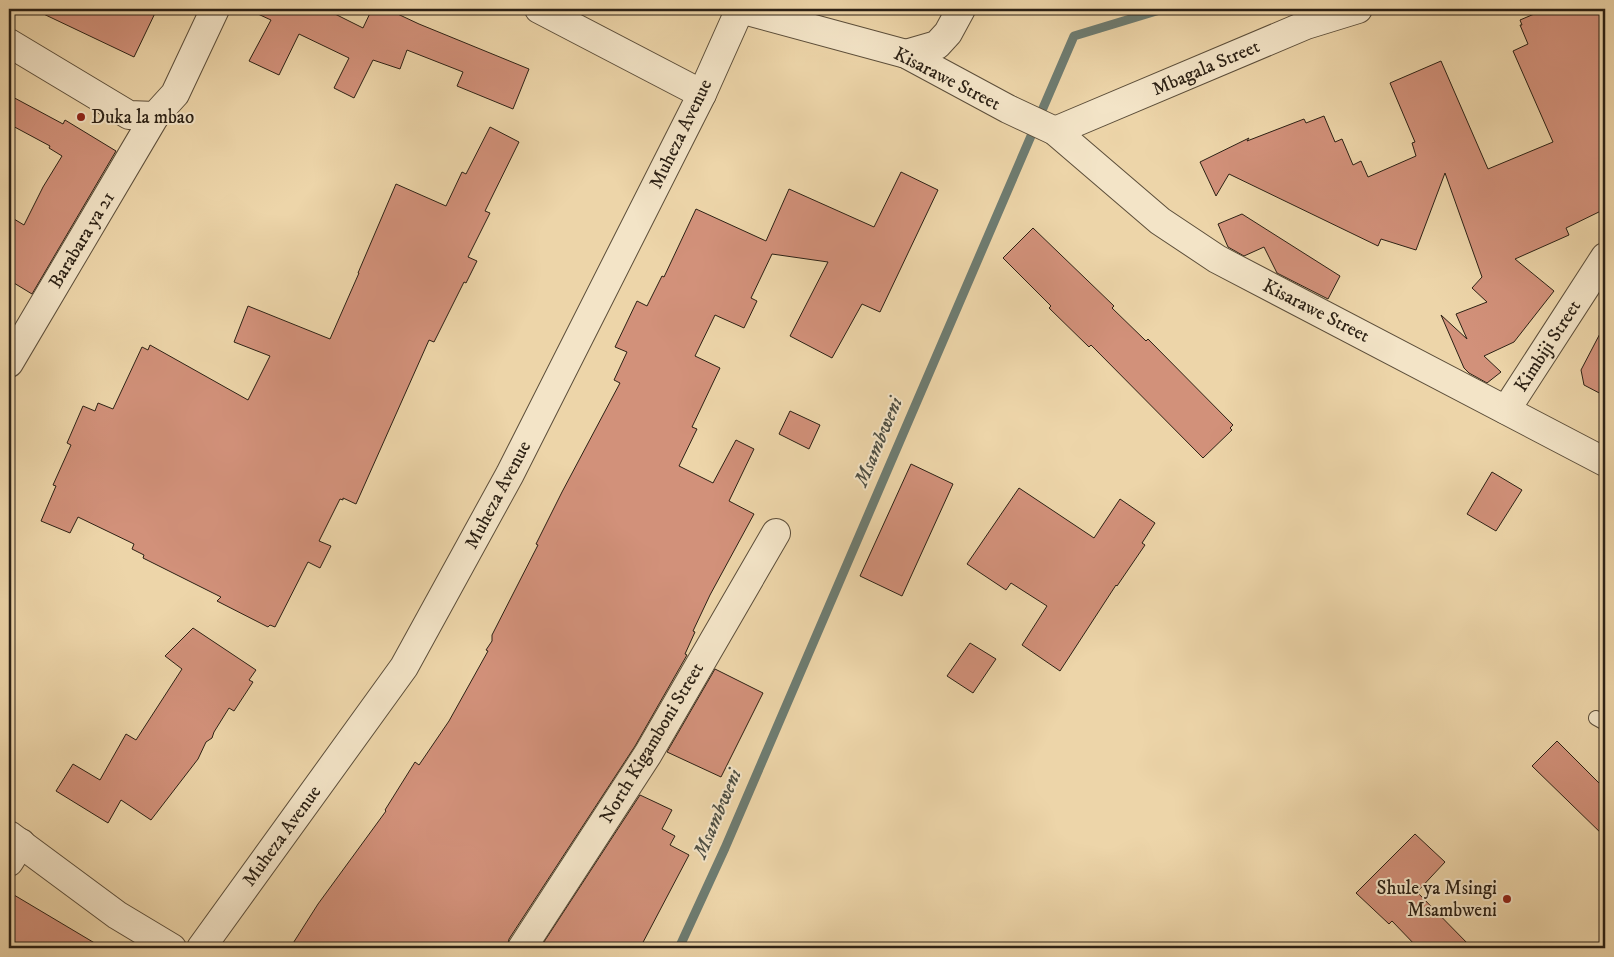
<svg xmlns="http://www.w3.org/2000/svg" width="1614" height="957" viewBox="0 0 1614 957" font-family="'IM FELL DW Pica',serif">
<rect width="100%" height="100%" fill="#edd5a9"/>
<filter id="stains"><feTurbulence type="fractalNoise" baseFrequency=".004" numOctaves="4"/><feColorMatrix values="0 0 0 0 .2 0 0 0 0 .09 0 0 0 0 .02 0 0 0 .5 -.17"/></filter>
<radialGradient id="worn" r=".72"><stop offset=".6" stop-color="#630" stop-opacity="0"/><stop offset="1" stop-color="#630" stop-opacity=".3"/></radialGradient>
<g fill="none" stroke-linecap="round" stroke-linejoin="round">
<polyline stroke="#6e7c71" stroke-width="9" points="679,948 725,848 1074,36 1163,9"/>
</g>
<g fill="#d2917a" stroke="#2c2115">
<polygon points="33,9 157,9 134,57"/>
<polygon points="247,9 325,9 363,28 372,9 387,9 419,24 529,69 513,109 457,86 463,72 407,50 400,69 373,60 354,98 334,88 349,58 299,34 279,75 249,61 271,20"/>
<polygon points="1546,9 1605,9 1605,209 1566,228 1569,235 1515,259 1554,291 1514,342 1484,356 1501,372 1487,383 1469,373 1464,368 1441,315 1467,339 1456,314 1487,302 1472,288 1482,277 1445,173 1416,250 1381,239 1378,246 1229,174 1216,196 1200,162 1249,138 1247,141 1304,119 1306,123 1324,116 1335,142 1342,139 1353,165 1361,161 1368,177 1416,156 1412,143 1415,142 1390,83 1441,61 1488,169 1553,142 1513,51 1528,44 1520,25 1522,25 1520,20"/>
<polygon points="9,95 63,124 65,120 116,151 32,294 9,280 9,216 24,225 43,187 62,156 49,148 50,146 9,124"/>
<polygon points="490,127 519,142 485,211 490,213 468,257 477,261 466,283 464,282 434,342 429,340 356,504 343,498 343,500 340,499 319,541 331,546 320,568 308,562 275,627 270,625 268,627 217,601 221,597 143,558 144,555 132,549 134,544 78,517 70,533 41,521 56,486 53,485 71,445 67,443 83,406 95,411 98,403 113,409 142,347 148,350 150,345 248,400 270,356 234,342 248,306 330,339 359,273 358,273 396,184 446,206 462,172 466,174"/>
<polygon points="901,172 938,190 880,312 862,304 832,358 790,336 828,262 772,254 751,298 757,301 744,328 715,315 695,356 720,368 692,427 697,429 679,466 713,483 736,440 754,449 729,501 754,514 710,595 693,631 695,632 685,654 687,655 635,746 509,939 507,948 290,948 318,904 386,811 385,810 415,762 419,765 449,721 488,651 486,650 492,641 492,635 538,545 536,544 562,492 620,383 614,380 627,352 615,347 637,301 647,306 662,276 664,277 696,209 766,241 789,189 874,227"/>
<polygon points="1242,214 1340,276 1328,299 1277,273 1264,247 1244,256 1228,247 1218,224"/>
<polygon points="1033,228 1114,306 1112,308 1146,341 1148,339 1233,425 1230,428 1232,430 1203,458 1091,345 1089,347 1049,308 1051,306 1003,258"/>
<polygon points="1605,324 1605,396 1584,385 1581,370"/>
<polygon points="790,411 820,425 809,449 779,434"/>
<polygon points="911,464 953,484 902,596 860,576"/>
<polygon points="1492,472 1522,490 1496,531 1467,514"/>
<polygon points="1019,488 1094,538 1120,499 1155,523 1142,543 1145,545 1117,586 1116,585 1060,671 1022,645 1047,606 1011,583 1006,590 967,564"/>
<polygon points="193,628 256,670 249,680 253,682 234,711 229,708 214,732 212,738 206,742 198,759 151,820 121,800 108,823 56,791 73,764 100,780 126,734 136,740 182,669 165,656"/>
<polygon points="970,643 996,659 973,693 947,676"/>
<polygon points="715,669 763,693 721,777 667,752"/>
<polygon points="1557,741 1605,789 1605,837 1532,766"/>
<polygon points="640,795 672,810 662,829 675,836 670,845 689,855 640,948 540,948"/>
<polygon points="1415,834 1445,862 1417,892 1472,948 1418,948 1392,921 1389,924 1356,893"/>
<polygon points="9,892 103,948 9,948"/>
</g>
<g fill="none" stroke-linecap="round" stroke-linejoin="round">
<defs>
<polyline id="service" points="1596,718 1605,723"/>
<g id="minor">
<polyline points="539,9 702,94"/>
<polyline points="740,9 906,54 1008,109 1055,131 1160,221 1217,259 1605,462"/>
<polyline points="9,43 129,115 155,116 175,94 215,9"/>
<polyline points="906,54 937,45 948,33 961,9"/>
<polyline points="1055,131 1306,25 1358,9"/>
<polyline points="9,363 155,116"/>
<polyline points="1506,410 1605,257"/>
<polyline points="9,835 117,915 172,948"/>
<polyline points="9,862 21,843"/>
<polyline points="522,948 648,754 776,533"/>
</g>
<polyline id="tertiary" points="201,948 404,667 510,474 702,94 740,9"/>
</defs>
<use href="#service" stroke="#5c4e3a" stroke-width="16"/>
<use href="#minor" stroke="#5c4e3a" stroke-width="30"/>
<use href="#tertiary" stroke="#5c4e3a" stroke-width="30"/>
<use href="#service" stroke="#f3e4c7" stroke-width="14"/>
<use href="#minor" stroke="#f3e4c7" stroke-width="28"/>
<use href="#tertiary" stroke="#f3e4c7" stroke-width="28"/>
</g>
<g fill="#8f2418" stroke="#f3e4c7" stroke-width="2">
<circle cx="81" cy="117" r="5"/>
<circle cx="1507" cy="899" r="5"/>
</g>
<g text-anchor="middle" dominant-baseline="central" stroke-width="4" stroke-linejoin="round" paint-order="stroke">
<g font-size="19" fill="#2c2115" stroke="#f3e4c7">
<text transform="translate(1206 68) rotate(-23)">Mbagala Street</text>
<text transform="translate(947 79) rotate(27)">Kisarawe Street</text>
<text transform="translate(681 134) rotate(-64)">Muheza Avenue</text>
<text transform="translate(82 240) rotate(-59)">Barabara ya 21</text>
<text transform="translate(1316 311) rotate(27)">Kisarawe Street</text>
<text transform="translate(1548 346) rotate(-57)">Kimbiji Street</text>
<text transform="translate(498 495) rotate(-62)">Muheza Avenue</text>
<text transform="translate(652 743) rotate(-59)">North Kigamboni Street</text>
<text transform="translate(282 836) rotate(-54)">Muheza Avenue</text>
</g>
<g font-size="19" fill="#2c2115" stroke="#f3e4c7" text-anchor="start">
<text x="91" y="117">Duka la mbao</text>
<text x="1497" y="888" text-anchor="end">Shule ya Msingi<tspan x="1497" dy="22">Msambweni</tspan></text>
</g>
<g font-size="20" font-style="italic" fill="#4d4e43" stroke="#f3e4c7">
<text transform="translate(879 442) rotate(-67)">Msambweni</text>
<text transform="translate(718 814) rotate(-67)">Msambweni</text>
</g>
</g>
<rect width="1614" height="957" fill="none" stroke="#edd5a9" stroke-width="30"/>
<rect x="10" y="10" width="1594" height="937" fill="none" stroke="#2c2115" stroke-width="2.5"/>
<rect x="15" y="15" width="1584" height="927" fill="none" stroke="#2c2115"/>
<rect width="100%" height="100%" filter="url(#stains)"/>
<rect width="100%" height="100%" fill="url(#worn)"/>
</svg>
